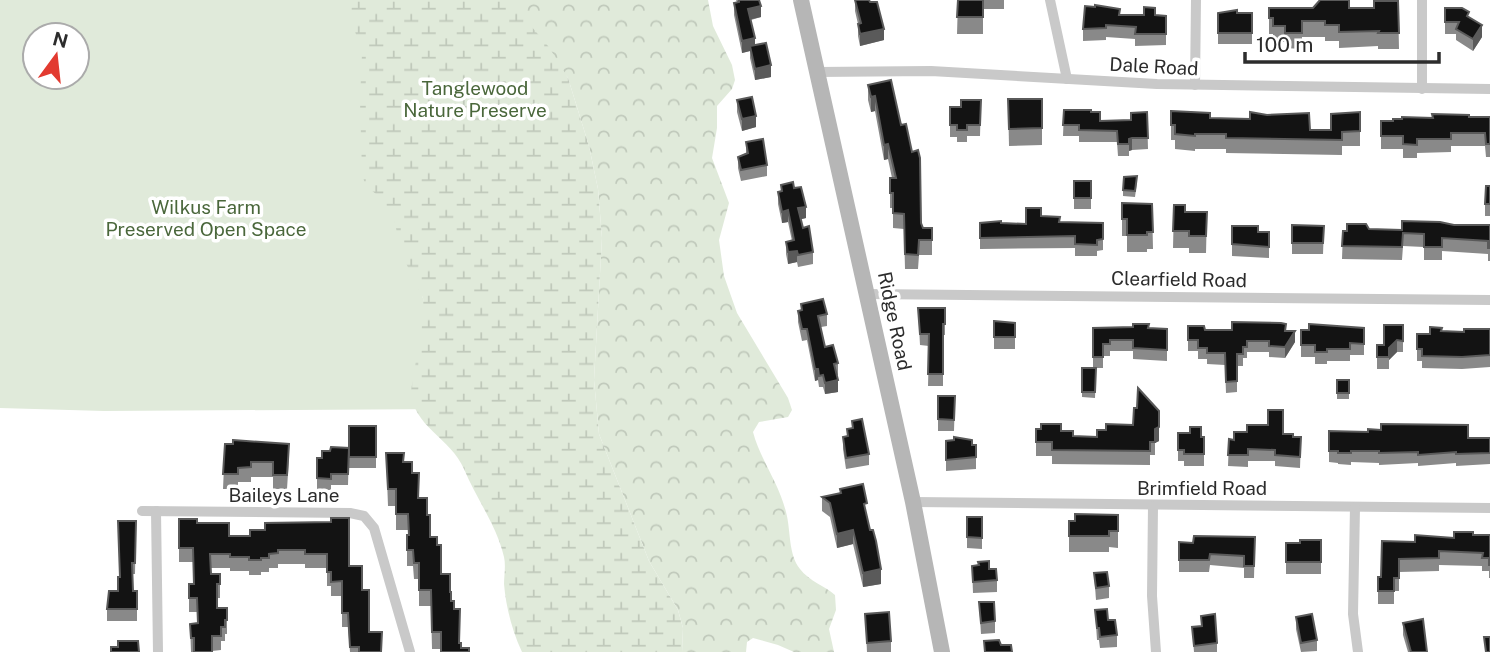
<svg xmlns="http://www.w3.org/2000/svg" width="1490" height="652" viewBox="0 0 1490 652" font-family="'Public Sans',sans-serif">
<defs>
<pattern id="forest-crowns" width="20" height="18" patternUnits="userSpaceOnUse" patternTransform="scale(1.75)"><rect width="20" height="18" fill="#e0eada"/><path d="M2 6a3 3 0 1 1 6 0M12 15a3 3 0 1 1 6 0" fill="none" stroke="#c0c9bb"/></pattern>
<pattern id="wetland-marsh" width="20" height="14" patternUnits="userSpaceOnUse" patternTransform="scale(1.75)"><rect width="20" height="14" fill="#e0eada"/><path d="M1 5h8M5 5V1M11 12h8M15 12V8" fill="none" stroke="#c0c9bb"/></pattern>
</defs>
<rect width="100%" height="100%" fill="#fff"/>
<path fill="#e0eada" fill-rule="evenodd" d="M 0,0 L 664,0 L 401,205 L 449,409 L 104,411 L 0,408 ZM 35,35 L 77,35 L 77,77 L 35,77 Z"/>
<path fill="url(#forest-crowns)" d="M 517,0 L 708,0 L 713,26 L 732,65 L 735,80 L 732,89 L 717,106 L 717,128 L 712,158 L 729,203 L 719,240 L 724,276 L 737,313 L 788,398 L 792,410 L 788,417 L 759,422 L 753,432 C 760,459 779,483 786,512 C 791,530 788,554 800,569 C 809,581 825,586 835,595 L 836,610 L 829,629 L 834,652 L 794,652 L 778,645 L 753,638 L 747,642 L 746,652 L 682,652 L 683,628 L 678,610 L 649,561 L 599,434 L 594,380 L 602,238 L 598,189 L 589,146 L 568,78 L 548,46 L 531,26 Z"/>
<path fill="url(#wetland-marsh)" d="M 339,0 L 517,0 L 531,26 L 548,46 L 568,78 L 589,146 L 598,189 L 602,238 L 594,380 L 599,434 L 649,561 L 678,610 L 683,628 L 682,652 L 522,652 C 512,631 506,607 504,584 C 504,576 506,566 504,557 C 497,526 476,498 464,469 C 451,438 412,426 411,391 L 424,312 L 423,298 L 401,253 L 394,218 L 382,199 L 365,185 L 362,172 L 360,101 L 362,54 L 354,28 Z"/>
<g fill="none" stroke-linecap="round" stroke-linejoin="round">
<g stroke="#c9c9c9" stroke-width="10">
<polyline points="1050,0 1067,79"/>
<polyline points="817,72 931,71 1157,84 1490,89"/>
<polyline points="1195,85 1196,0"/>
<polyline points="1422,89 1422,0"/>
<polyline points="867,294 1490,300"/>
<polyline points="913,502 1490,508"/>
<polyline points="1153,506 1152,596 1156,652"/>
<polyline points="1355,507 1353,614 1358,652"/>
<polyline points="142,511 350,513 364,516 374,528 410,652"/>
<polyline points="156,511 158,652"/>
</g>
<polyline stroke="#b6b6b6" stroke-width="16" points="801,0 913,502 942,652"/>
</g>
<g fill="#898989">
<polygon points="736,0 759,0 761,17 751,20 755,45 771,77 755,80 750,58 750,51 742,53 734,15 734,3 737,2"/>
<polygon points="855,0 870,2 884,40 860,46 858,36 858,24 855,11"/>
<polygon points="958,0 1004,0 1004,9 983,9 983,34 957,34"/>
<polygon points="1398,1 1399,49 1378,49 1378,46 1339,48 1339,41 1325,41 1325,37 1302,37 1302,49 1285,48 1285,42 1273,42 1273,34 1269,34 1269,8 1374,8"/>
<polygon points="1445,8 1469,18 1482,37 1473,51 1456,40 1456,34 1445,34"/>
<rect x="1218" y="13" width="34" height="31"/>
<polygon points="1120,15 1166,16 1166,45 1135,46 1135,39 1106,37 1106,40 1083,41 1083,29"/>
<polygon points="891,80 921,223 923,228 932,228 932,255 919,255 918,269 905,269 904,229 893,228 893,208 890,208 890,178 892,178 888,159 884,160 875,111 871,112 868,100 868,85"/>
<polygon points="1008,99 1042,99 1042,145 1009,146"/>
<polygon points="737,100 756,127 742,131 737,112"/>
<polygon points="981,100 980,136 967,136 967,142 957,142 957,137 950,137 950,107 961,107"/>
<polygon points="1064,110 1091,112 1100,121 1131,120 1147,112 1148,149 1132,150 1129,151 1129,156 1118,156 1117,142 1079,142 1079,136 1063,136"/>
<polygon points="1171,111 1210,118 1310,130 1331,130 1360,112 1360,146 1342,146 1342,155 1226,153 1226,149 1195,149 1195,151 1175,149 1175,140 1171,140"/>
<polygon points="1490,117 1490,157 1486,157 1485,146 1451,146 1451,152 1417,153 1417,158 1403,158 1403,149 1381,149 1381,121 1433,118"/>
<polygon points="746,142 767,165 767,176 741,181 738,168 738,157 746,153"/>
<rect x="1074" y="181" width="17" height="28"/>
<polygon points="1137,182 1135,197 1123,196 1123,190"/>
<polygon points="781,185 794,188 806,218 801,219 803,228 813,252 813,264 798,267 797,262 788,264 786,254 786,242 792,241 788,222 782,223 778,204 778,192 781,192"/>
<polygon points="1490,186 1490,216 1485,216 1485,204"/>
<polygon points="1122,203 1152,204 1153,249 1147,249 1147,252 1127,252 1127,236 1122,236"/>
<polygon points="1174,205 1185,212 1207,212 1206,253 1189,253 1189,248 1173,248"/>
<polygon points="1041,216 1059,222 1103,223 1103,250 1097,251 1097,256 1075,256 1075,248 980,249 980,223 1026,224"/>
<polygon points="1292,225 1324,226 1323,254 1292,254"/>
<polygon points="1454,225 1490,225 1490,261 1488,261 1488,254 1442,251 1442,260 1424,260 1424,247 1403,246 1402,260 1342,259 1343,231 1369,229 1402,230"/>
<polygon points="1232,226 1258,232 1269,232 1269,258 1232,256"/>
<polygon points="801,304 827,314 827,326 821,327 825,347 838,363 838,375 837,375 838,392 825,394 823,387 819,387 818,380 815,381 807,340 802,341 798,322 798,311 801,310"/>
<polygon points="918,308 945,308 945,335 943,335 943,386 928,386 929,346 920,345"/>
<polygon points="994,321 1015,323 1015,349 994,349"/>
<polygon points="1403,325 1403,352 1397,352 1389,360 1389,369 1377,369 1377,345 1384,345"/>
<polygon points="1188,326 1205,330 1285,331 1295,342 1285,358 1269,357 1269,352 1247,352 1247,358 1243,358 1243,366 1237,366 1237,392 1226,393 1225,365 1207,364 1207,359 1198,359 1198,351 1188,351"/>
<polygon points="1093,328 1167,329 1167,361 1133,359 1133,351 1110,351 1110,356 1103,356 1103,368 1096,368 1095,398 1082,397 1082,368 1093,368"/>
<polygon points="1364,328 1364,355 1350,355 1350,361 1327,361 1327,364 1315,364 1315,357 1301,357 1301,330"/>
<polygon points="1490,329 1490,367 1462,369 1422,368 1422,361 1417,361 1417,334 1430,334 1441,331 1464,332"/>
<rect x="1337" y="380" width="12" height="19"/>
<polygon points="938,396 955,396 954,431 938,431"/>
<polygon points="852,421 869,454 869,465 846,469 843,449 843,437 847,437 847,429 852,428"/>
<rect x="349" y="426" width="27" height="42"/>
<polygon points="1061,431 1073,436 1159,441 1155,443 1155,455 1150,455 1150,465 1052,464 1052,456 1036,456 1036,442"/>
<polygon points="1329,431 1490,438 1490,464 1456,466 1456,463 1418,466 1418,463 1379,465 1379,463 1351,462 1351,465 1338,464 1338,463 1329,462"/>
<polygon points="1247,432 1283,434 1293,437 1301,437 1300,468 1275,466 1275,461 1248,461 1248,467 1228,466 1229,439 1234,440"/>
<polygon points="1178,433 1204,437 1204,466 1184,466 1184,461 1178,461"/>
<polygon points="946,441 976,445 976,469 946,471"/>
<polygon points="225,444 289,458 287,489 273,489 273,477 251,477 251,482 238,482 238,489 223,489"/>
<polygon points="349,448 348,485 331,485 331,490 317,490 317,458 322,458 330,451"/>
<polygon points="386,453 403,462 412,473 418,498 427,515 430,537 437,545 441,545 441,649 432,649 431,606 419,606 419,579 414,579 413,566 407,566 407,535 408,535 408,530 396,530 396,506 388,506"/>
<polygon points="840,489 867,516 881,584 863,587 853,544 837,548 830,517 822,511 822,497 840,493"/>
<polygon points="1118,515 1118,548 1109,547 1109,552 1069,552 1069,521"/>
<polygon points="967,517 982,517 982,549 967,548"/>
<polygon points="179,519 197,523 229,536 250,536 265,530 331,522 349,566 362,590 369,632 381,652 350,652 348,627 342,627 342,596 331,596 331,586 327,586 327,568 305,568 305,564 278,564 278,568 269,568 269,572 261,572 261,575 249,575 249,571 230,571 230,568 211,568 211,574 220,574 220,598 217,598 217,608 227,608 227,634 225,634 225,641 221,641 221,650 212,651 212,652 191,652 190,624 197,623 197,612 189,612 189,584 194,584 193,562 179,562"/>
<polygon points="136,521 135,574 133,574 133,591 137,591 137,621 107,621 107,609 118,591"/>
<polygon points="1473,535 1490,535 1490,578 1489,578 1489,571 1482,571 1482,566 1439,565 1439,571 1399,572 1399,591 1394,591 1394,604 1378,604 1378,577 1381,577 1415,542"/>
<polygon points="1255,537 1254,578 1244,578 1244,568 1210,565 1209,572 1179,572 1179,542 1193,543"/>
<polygon points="1321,540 1321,574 1286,574 1286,543 1300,543"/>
<polygon points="972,566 989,569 997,580 997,592 973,593"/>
<polygon points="1094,573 1109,586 1109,598 1096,600"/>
<polygon points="979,602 995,621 995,633 981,634"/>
<polygon points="1095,610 1108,620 1117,635 1117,647 1100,648 1099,640 1097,640"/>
<polygon points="865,614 891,641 891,652 867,652"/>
<polygon points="1201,616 1217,643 1217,652 1194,652 1192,627 1201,626"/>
<polygon points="1296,617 1317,640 1317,651 1301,652 1296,629"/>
<polygon points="1403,623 1427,652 1408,652 1403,635"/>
</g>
<g fill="#5a5a5a">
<polygon points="761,6 761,17 748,20 748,9"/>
<polygon points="1482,25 1482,37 1473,51 1473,39"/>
<polygon points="884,29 884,40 860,46 860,34"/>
<polygon points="755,38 755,50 750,46 750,51 742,53 742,41"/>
<polygon points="771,65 771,77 755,80 755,69"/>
<polygon points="875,96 875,111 871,112 871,97"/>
<polygon points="756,116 756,127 742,131 742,119"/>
<polygon points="1132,138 1132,150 1129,151 1129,139"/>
<polygon points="888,144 888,159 884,160 884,145"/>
<polygon points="806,207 806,218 798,220 798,208"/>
<polygon points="788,210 788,222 782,223 782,212"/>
<polygon points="797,251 797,262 788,264 788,252"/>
<polygon points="1295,331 1295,342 1285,358 1285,347"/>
<polygon points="1397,340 1397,352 1389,360 1389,348"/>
<polygon points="815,369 818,369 818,380 815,381"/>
<polygon points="838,380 838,392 825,394 825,383"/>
<polygon points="1159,427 1159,441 1155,443 1155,429"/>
<polygon points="853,530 853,544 837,548 837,534"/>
<polygon points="881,569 881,584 863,587 863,573"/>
</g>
<g fill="#131313" stroke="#5a5a5a" stroke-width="2">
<polygon points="739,0 759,0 761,6 748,9 755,38 742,41 734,3 739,2"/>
<polygon points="855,0 869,0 870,2 877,2 884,29 860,34 858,24 861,23"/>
<polygon points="958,0 983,0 983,17 957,17"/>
<polygon points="1320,0 1349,0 1349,8 1374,8 1374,1 1398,1 1399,33 1378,33 1379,31 1339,32 1339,25 1325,25 1325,21 1302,21 1302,33 1285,33 1285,26 1273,26 1273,18 1269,18 1269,8 1313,8"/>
<polygon points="1095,5 1120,9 1119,15 1144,15 1144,7 1155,8 1155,15 1166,16 1166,34 1135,34 1136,27 1106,25 1106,28 1083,29 1085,6 1095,7"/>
<polygon points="1445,8 1462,8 1469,12 1467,16 1482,25 1473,39 1456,29 1459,22 1445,22"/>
<polygon points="1237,10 1237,13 1252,13 1252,33 1218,33 1218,13"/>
<polygon points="766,43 771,65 755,69 750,46"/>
<polygon points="891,80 901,125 906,124 912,152 918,150 920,158 921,223 923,228 932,228 932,240 919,240 918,255 905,254 904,214 893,213 893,193 890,193 890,178 896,178 888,144 884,145 875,96 871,97 868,85"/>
<polygon points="752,97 756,116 742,119 737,100"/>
<polygon points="1008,99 1042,99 1042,128 1009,129"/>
<polygon points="961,100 981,100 980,125 967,125 967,130 957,130 957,125 950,125 950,107 961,107"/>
<polygon points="1064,110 1091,110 1091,112 1100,112 1100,121 1131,120 1131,113 1147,112 1148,138 1132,138 1129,139 1129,144 1118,144 1117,131 1079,130 1079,125 1063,125"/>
<polygon points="1171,111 1210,113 1210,118 1250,119 1250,112 1267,115 1309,113 1310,130 1331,130 1331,114 1360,112 1360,131 1342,132 1342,140 1226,138 1226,134 1195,134 1195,136 1175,134 1175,125 1171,125"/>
<polygon points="1432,114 1469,115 1469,117 1490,117 1490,144 1486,144 1485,133 1451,133 1451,139 1417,139 1417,145 1403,144 1403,136 1381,136 1381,121 1393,121 1393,119 1402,119 1402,117 1433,118"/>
<polygon points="763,139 767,165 741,170 738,157 748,153 746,142"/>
<polygon points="1137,176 1135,191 1123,190 1124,177"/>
<rect x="1074" y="181" width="17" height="17"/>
<polygon points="793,182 794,188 801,187 806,207 798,208 803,228 809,226 813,252 798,255 797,251 788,252 786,242 794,240 788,210 782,212 778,192 782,191 781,185"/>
<polygon points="1486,186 1490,186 1490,204 1485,204"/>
<polygon points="1122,203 1152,204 1153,232 1147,232 1147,235 1127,235 1127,219 1122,219"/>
<polygon points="1174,205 1185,205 1185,212 1207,212 1206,236 1189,236 1189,231 1173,231"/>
<polygon points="1026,208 1041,208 1041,216 1060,217 1059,222 1103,223 1103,239 1097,240 1097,245 1075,244 1075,236 980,238 980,223 1001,221 1001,223 1026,224"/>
<polygon points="1402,221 1440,222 1454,225 1490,225 1490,248 1488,248 1488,241 1442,238 1442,247 1424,247 1424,234 1403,233 1402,247 1342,246 1343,231 1347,231 1347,224 1366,224 1369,229 1402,230"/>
<polygon points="1292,225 1324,226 1323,243 1292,243"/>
<polygon points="1232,226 1258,226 1258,232 1269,232 1269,247 1232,244"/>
<polygon points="823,299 827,314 818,316 825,347 833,345 838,363 834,364 838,380 825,383 823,375 819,376 818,369 815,369 807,329 802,329 798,311 802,310 801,304"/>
<polygon points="918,308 945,308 945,324 943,324 943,374 928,374 929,334 920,334"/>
<polygon points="994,321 1015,323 1015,337 994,337"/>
<polygon points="1232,322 1281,323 1286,324 1285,331 1295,331 1285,347 1269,346 1269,341 1247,341 1247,347 1243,347 1243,354 1237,354 1237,381 1226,382 1225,353 1207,353 1207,348 1198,348 1198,340 1188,340 1188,326 1204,326 1205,330 1232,330"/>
<polygon points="1133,324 1149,324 1148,328 1167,329 1167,350 1133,348 1133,340 1110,340 1110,344 1103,344 1103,357 1093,357 1093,328 1133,327"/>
<polygon points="1309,324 1364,328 1364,344 1350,343 1350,349 1327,349 1327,352 1315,352 1315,345 1301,345 1301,330 1309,330"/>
<polygon points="1384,325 1403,325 1403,341 1397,340 1389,348 1389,357 1377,357 1377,345 1384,345"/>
<polygon points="1430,327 1442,328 1441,331 1464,332 1464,329 1490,329 1490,355 1462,357 1422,356 1422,349 1417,349 1417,334 1430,334"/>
<polygon points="1082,368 1096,368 1095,392 1082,392"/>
<rect x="1337" y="380" width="12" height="13"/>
<polygon points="1138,388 1159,411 1159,427 1155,429 1155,442 1150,442 1150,451 1052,450 1052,442 1036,442 1036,429 1041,429 1041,424 1061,424 1061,431 1073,431 1073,436 1097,437 1097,430 1106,430 1106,424 1133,425 1134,408 1137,408"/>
<polygon points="938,396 955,396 954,420 938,419"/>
<polygon points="1268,410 1283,410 1283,434 1293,434 1293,437 1301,437 1300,457 1275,455 1275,450 1248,449 1248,455 1228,455 1229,439 1234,440 1234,432 1247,432 1247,425 1268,425"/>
<polygon points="862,419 869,454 846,458 843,437 848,436 847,429 853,428 852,421"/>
<polygon points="1381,424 1468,425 1468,438 1490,438 1490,453 1456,454 1456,452 1418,455 1418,452 1379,453 1379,451 1351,451 1351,453 1338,453 1338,451 1329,451 1329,431 1368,432 1368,429 1381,430"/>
<rect x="349" y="426" width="27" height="31"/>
<polygon points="1190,427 1201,427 1201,437 1204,437 1204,454 1184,454 1184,450 1178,450 1178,433 1190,433"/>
<polygon points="954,437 972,440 972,445 976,445 976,457 946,460 946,441 954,440"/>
<polygon points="233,440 289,444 287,475 273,475 273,462 251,462 251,467 238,468 238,474 223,474 225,444 233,444"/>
<polygon points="331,447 349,448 348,474 331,474 331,479 317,478 317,458 322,458 322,451 330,451"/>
<polygon points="386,453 404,453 403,462 412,462 412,473 419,473 418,498 427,498 427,515 430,515 430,537 437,537 437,545 441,545 441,574 450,574 450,592 451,592 451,601 454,601 454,609 460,609 459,643 461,643 461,648 469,648 469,652 441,652 441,632 432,632 431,590 419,590 419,563 414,563 413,550 407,550 407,535 409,535 408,514 396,514 396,489 388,489"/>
<polygon points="863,484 867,503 864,504 870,530 873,530 876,541 881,569 863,573 853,530 837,534 830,503 822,497 841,493 840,489"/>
<polygon points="1075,514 1118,515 1118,531 1109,531 1109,536 1069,536 1069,521 1075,521"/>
<polygon points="967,517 982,517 982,538 967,537"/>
<polygon points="331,518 349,518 349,566 362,566 362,590 369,590 369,632 382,632 381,652 359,652 359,647 350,647 348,613 342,613 342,581 331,582 331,572 327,572 327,554 305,554 305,550 278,550 278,553 269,554 269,558 261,558 261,560 249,560 249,557 230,557 230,554 210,554 211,574 220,574 220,584 217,584 217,608 227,608 227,620 225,620 225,627 221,627 221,636 212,636 212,652 194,652 194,638 191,638 190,624 198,623 197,598 189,598 189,584 194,584 193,548 179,548 179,519 197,519 197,523 229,523 229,536 250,536 250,530 265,530 265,523 331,522"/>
<polygon points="118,521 136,521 135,563 132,563 133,591 137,591 137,609 107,609 109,591 118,591 118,577 120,577"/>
<polygon points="1454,532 1473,532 1473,535 1490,535 1490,565 1489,565 1489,558 1482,558 1483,553 1439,551 1439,558 1399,559 1399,578 1394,578 1394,591 1378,591 1378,577 1381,577 1382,541 1415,542 1415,535 1454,538"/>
<polygon points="1194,536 1255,537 1254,566 1244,566 1244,556 1210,554 1209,560 1179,560 1179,542 1193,543"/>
<polygon points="1300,540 1321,540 1321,562 1286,562 1286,543 1300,543"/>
<polygon points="989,561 989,569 996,569 997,580 973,582 972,566 979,565 978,562"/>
<polygon points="1107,572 1109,586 1096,588 1094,573"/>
<polygon points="979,602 994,602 995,621 981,623"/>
<polygon points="1107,609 1108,620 1115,620 1117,635 1100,637 1099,628 1097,628 1095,610"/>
<polygon points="889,612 891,641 867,643 865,614"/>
<polygon points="1215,614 1217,643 1194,646 1192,627 1202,626 1201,616"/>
<polygon points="1312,614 1317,640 1301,643 1296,617"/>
<polygon points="1423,619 1427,652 1411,652 1403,623"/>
<polygon points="1484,637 1490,637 1490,652 1486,652"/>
<polygon points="999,640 1001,645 1011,645 1012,652 985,652 984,641"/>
<polygon points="118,641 138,641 139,652 111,652 111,647 118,647"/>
</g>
<g text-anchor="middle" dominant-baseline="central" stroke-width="7" stroke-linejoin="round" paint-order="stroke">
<g font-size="19" fill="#2c2c2c" stroke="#fff">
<text transform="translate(1154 66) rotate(3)">Dale Road</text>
<text transform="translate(1179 279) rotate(1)">Clearfield Road</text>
<text transform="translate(895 321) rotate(78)">Ridge Road</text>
<text x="1202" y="488">Brimfield Road</text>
<text x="284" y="495">Baileys Lane</text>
</g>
<g font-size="19" fill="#4a673b" stroke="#fff">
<text x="475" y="88">Tanglewood<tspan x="475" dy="22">Nature Preserve</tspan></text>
<text x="206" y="207">Wilkus Farm<tspan x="206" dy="22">Preserved Open Space</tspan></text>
</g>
</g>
<g transform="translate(56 56) rotate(15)"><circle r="33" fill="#ffffff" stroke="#ababab" stroke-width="2"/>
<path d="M0-5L12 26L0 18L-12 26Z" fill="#e23a30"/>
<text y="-10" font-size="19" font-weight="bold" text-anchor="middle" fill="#2c2c2c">N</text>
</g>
<path d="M1245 52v10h194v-10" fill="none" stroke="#2c2c2c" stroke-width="3.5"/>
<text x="1256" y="52" font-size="21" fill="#2c2c2c" stroke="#ffffff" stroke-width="5" paint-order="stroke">100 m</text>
</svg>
